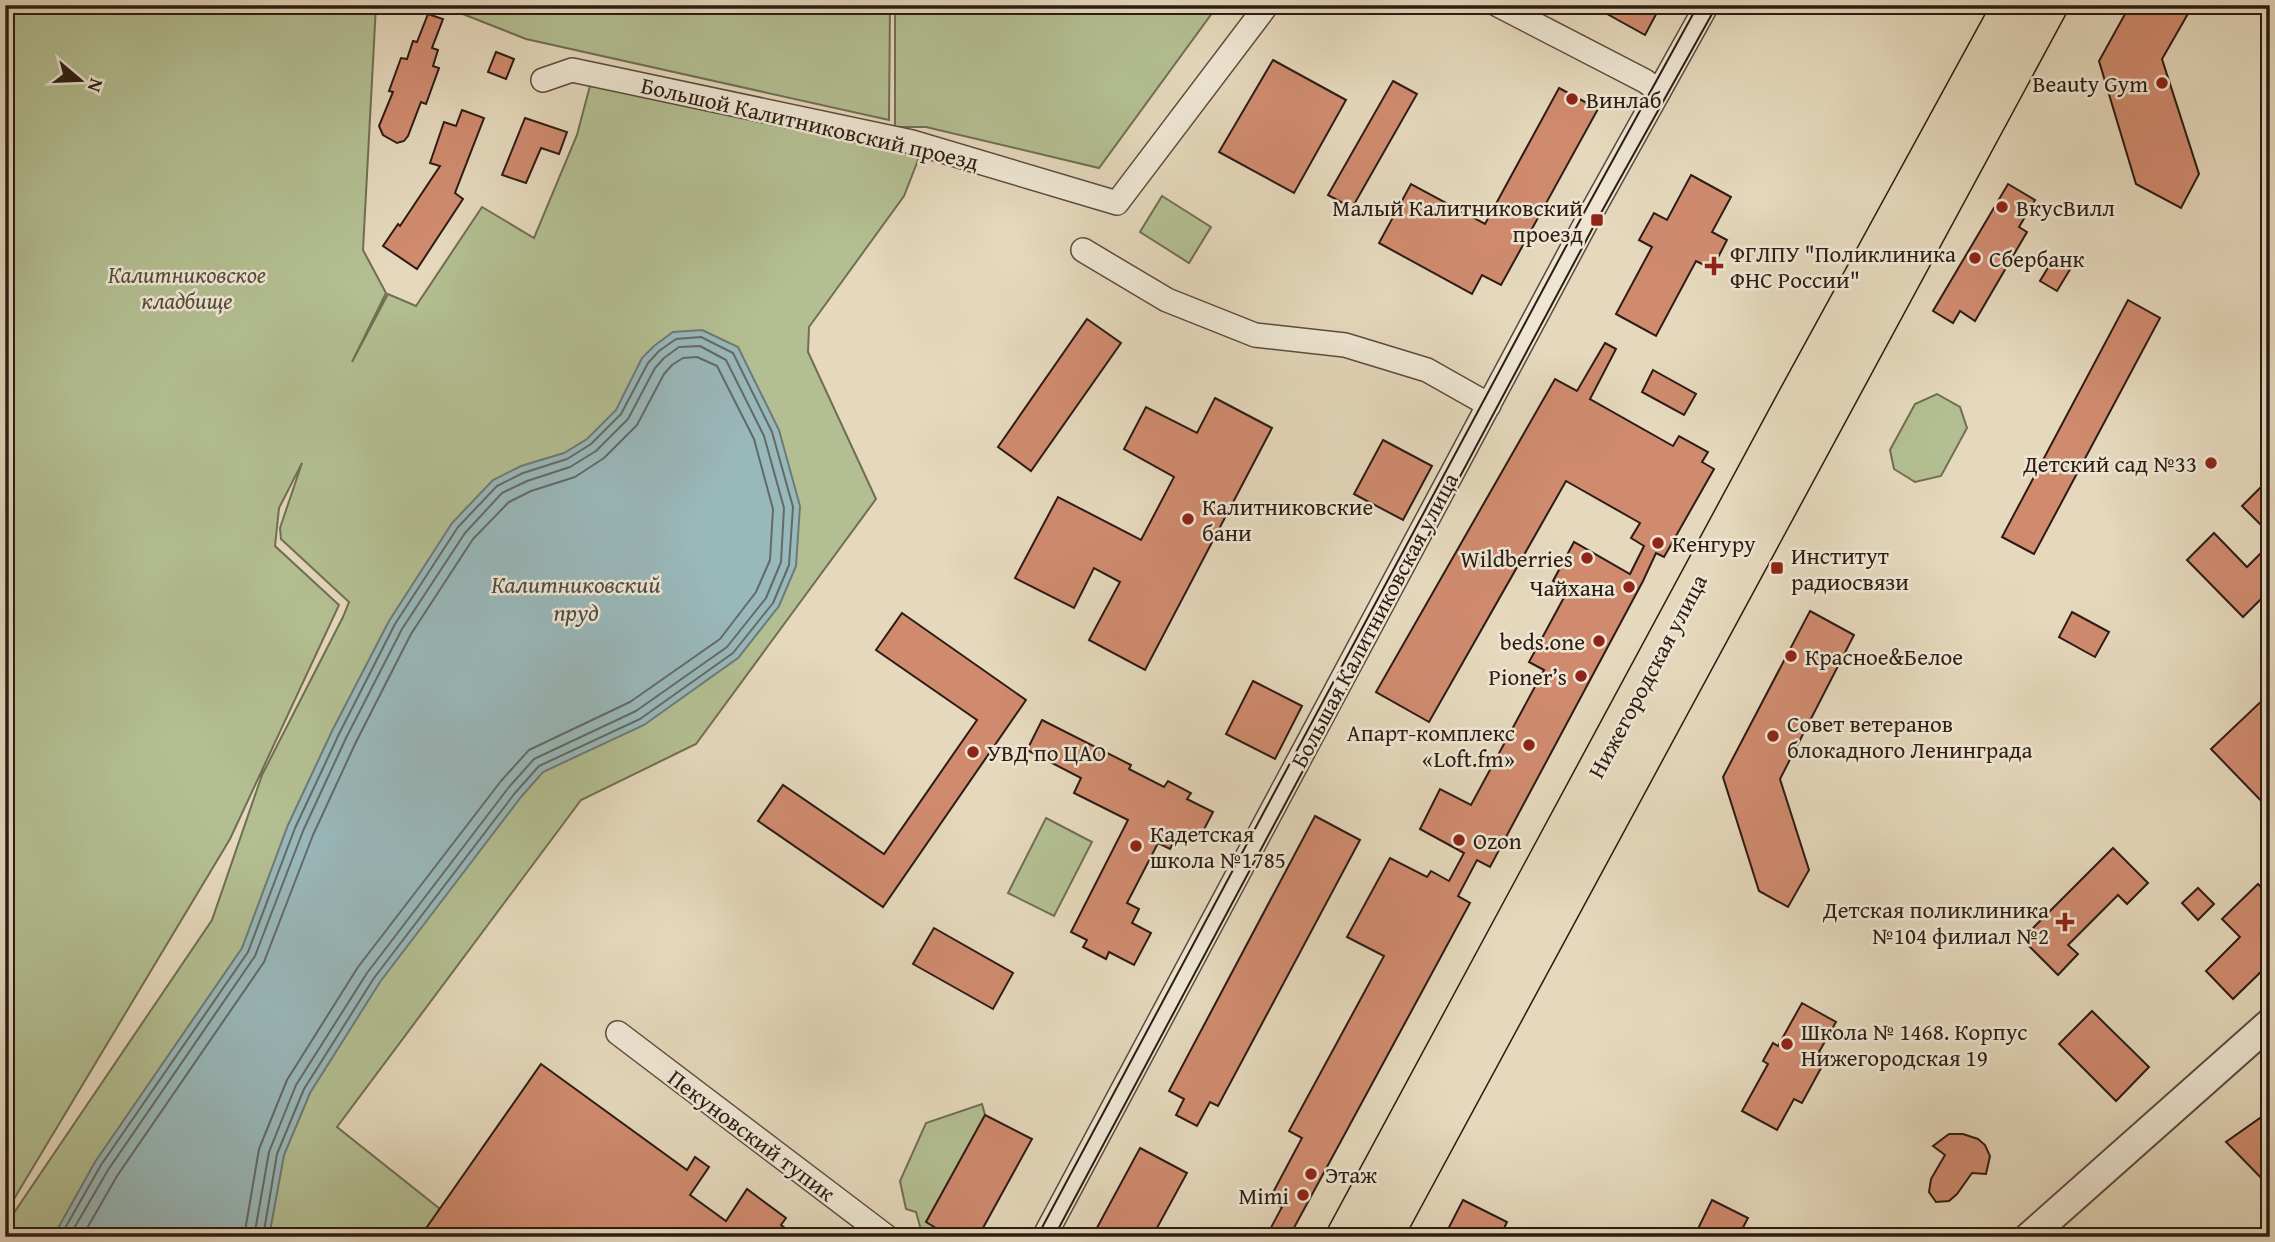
<svg xmlns="http://www.w3.org/2000/svg" width="2275" height="1242" viewBox="0 0 2275 1242" font-family="'Gentium Book Plus',serif">
<rect width="100%" height="100%" fill="#e5d8bc"/>
<filter id="stains"><feTurbulence type="fractalNoise" baseFrequency=".00286" numOctaves="4"/><feColorMatrix values="0 0 0 0 .2 0 0 0 0 .09 0 0 0 0 .02 0 0 0 .5 -.17"/></filter>
<radialGradient id="worn" r=".72"><stop offset=".6" stop-color="#630" stop-opacity="0"/><stop offset="1" stop-color="#630" stop-opacity=".3"/></radialGradient>
<g fill="#b3bf92" stroke="#706e53" stroke-width="2">
<polygon points="5,5 376,5 363,250 386,293 352,362 388,294 416,306 482,207 534,238 577,135 591,82 920,155 904,196 809,327 808,352 876,499 696,744 581,800 337,1127 440,1209 420,1237 5,1237 5,1226 212,920 262,775 343,617 349,602 281,539 280,528 302,463 279,508 275,546 339,605 230,839 5,1214"/>
<polygon points="440,5 890,5 889,120 526,39"/>
<polygon points="895,5 1218,5 1099,168 926,127 895,127"/>
<polygon points="1162,196 1211,227 1189,263 1140,232"/>
<polygon points="1937,394 1960,407 1967,428 1941,476 1915,482 1894,469 1890,450 1915,404"/>
<polygon points="1046,818 1092,842 1054,916 1008,893"/>
<polygon points="982,1104 985,1115 927,1222 951,1237 923,1237 916,1212 906,1209 900,1181 926,1123"/>
</g>
<polygon fill="#99b8ba" stroke="#6d7a78" stroke-width="2" points="702,330 738,347 779,430 800,506 796,566 779,606 738,658 644,725 543,772 521,797 380,982 310,1093 284,1155 269,1237 53,1237 95,1162 242,948 288,825 332,731 389,621 452,523 493,480 521,466 564,453 587,439 616,410 642,358 654,346 673,332"/>
<g fill="none" stroke-linecap="round" stroke-linejoin="round">
<g stroke="#626a67" stroke-width="2">
<polyline points="60,1237 101,1165 248,952 295,828 339,734 395,624 458,527 497,486 523,473 567,459 591,444 621,414 648,363 659,351 676,339 701,337 733,353 772,432 793,507 789,565 773,603 733,653 640,719 539,766 515,793 374,978 304,1089 277,1154 263,1237"/>
<polyline points="69,1237 108,1170 255,956 303,831 346,738 402,629 465,533 502,493 527,481 570,467 596,451 628,419 655,368 664,358 679,347 700,346 726,360 764,436 784,508 781,562 766,598 727,647 636,711 534,759 509,787 367,973 296,1085 269,1152 254,1237"/>
<polyline points="82,1237 117,1176 264,962 313,835 356,742 411,634 473,539 509,502 531,491 575,477 604,458 637,425 664,374 672,365 683,358 697,357 717,366 754,439 773,509 770,560 756,592 720,639 630,702 529,750 501,781 358,967 287,1080 259,1149 244,1237"/>
</g>
</g>
<g fill="#d08b6f" stroke="#2c1c14" stroke-width="2">
<polygon points="1591,5 1661,5 1645,35"/>
<polygon points="2130,5 2193,5 2162,59 2199,174 2181,208 2136,184 2099,61"/>
<polygon points="428,14 443,19 432,48 438,50 433,66 439,68 426,104 421,102 408,136 404,141 397,143 383,135 379,126 393,92 389,91 401,58 407,59 413,41 417,42"/>
<polygon points="496,52 514,59 506,79 488,72"/>
<polygon points="1273,60 1346,100 1294,193 1219,152"/>
<polygon points="1393,81 1417,94 1352,208 1328,195"/>
<polygon points="1559,88 1598,109 1501,285 1482,275 1472,294 1379,243 1411,184 1485,224"/>
<polygon points="462,110 484,118 455,193 463,199 417,269 383,246 398,224 400,226 440,166 430,163 444,122 456,126"/>
<polygon points="525,118 567,132 559,154 541,148 526,183 502,175"/>
<polygon points="1691,175 1731,197 1712,232 1727,240 1712,269 1696,261 1656,336 1616,314 1652,247 1639,240 1654,213 1667,220"/>
<polygon points="2008,184 2035,200 2019,227 2027,232 1975,321 1960,311 1953,323 1933,311"/>
<polygon points="2055,256 2072,266 2057,291 2040,281"/>
<polygon points="2128,300 2160,318 2034,554 2002,537"/>
<polygon points="1087,319 1121,343 1031,471 998,447"/>
<polygon points="1605,343 1616,349 1590,399 1673,446 1679,436 1708,452 1702,462 1714,469 1664,557 1656,553 1643,581 1490,867 1477,860 1458,896 1470,903 1289,1237 1266,1237 1282,1207 1269,1200 1302,1138 1289,1131 1384,956 1347,937 1390,858 1427,877 1431,871 1449,881 1464,853 1420,829 1440,789 1471,805 1544,670 1529,662 1568,590 1553,581 1574,542 1630,574 1644,546 1631,538 1640,523 1566,481 1429,722 1376,692 1555,379 1577,391"/>
<polygon points="1653,370 1696,394 1684,415 1642,392"/>
<polygon points="1215,398 1272,428 1145,670 1089,640 1120,582 1094,568 1074,608 1015,578 1058,497 1141,540 1174,477 1124,449 1146,407 1197,433"/>
<polygon points="1383,440 1432,466 1403,520 1354,494"/>
<polygon points="2270,478 2270,534 2242,506"/>
<polygon points="2214,533 2247,567 2270,544 2270,590 2243,617 2187,560"/>
<polygon points="1810,611 1854,635 1780,779 1809,870 1788,907 1759,891 1723,777"/>
<polygon points="2072,612 2109,632 2095,657 2059,637"/>
<polygon points="902,613 1026,700 883,907 758,821 783,785 884,854 977,720 876,650"/>
<polygon points="1253,681 1302,706 1275,759 1226,734"/>
<polygon points="2270,693 2270,810 2211,749"/>
<polygon points="1042,720 1131,765 1129,769 1164,787 1168,781 1191,793 1187,799 1213,812 1198,841 1179,831 1170,849 1158,843 1127,903 1139,909 1132,923 1151,933 1134,965 1109,952 1106,959 1083,947 1087,940 1071,932 1128,820 1074,793 1081,778 1027,750"/>
<polygon points="1315,816 1360,840 1218,1106 1210,1102 1197,1126 1176,1115 1184,1099 1169,1091"/>
<polygon points="2113,848 2148,883 2127,904 2118,895 2068,945 2078,954 2058,975 2022,939"/>
<polygon points="2258,884 2270,897 2270,963 2233,999 2206,971 2240,937 2222,919"/>
<polygon points="2198,888 2214,904 2198,920 2182,903"/>
<polygon points="934,928 1013,973 993,1009 913,964"/>
<polygon points="1802,1003 1836,1022 1819,1052 1827,1057 1802,1103 1794,1099 1777,1130 1742,1111 1768,1064 1763,1061 1773,1043 1778,1046"/>
<polygon points="2092,1011 2149,1067 2116,1101 2059,1044"/>
<polygon points="541,1064 687,1170 695,1157 709,1167 690,1195 726,1221 747,1189 786,1218 781,1225 797,1237 420,1237"/>
<polygon points="2270,1111 2270,1187 2226,1142"/>
<polygon points="985,1115 1032,1139 978,1237 951,1237 926,1222"/>
<polygon points="1949,1134 1963,1134 1978,1139 1985,1145 1990,1156 1986,1174 1972,1173 1957,1194 1949,1201 1936,1202 1929,1192 1931,1179 1945,1155 1933,1146"/>
<polygon points="1140,1148 1187,1173 1152,1237 1092,1237"/>
<polygon points="1463,1200 1507,1222 1500,1237 1444,1237"/>
<polygon points="1712,1200 1748,1218 1738,1237 1694,1237"/>
</g>
<g fill="none" stroke-linecap="round" stroke-linejoin="round">
<defs>
<g id="minor">
<polyline points="1498,5 1645,81 1659,91"/>
<polyline points="543,80 572,70 912,142 1117,203 1267,5"/>
<polyline points="1083,250 1167,300 1255,335 1345,345 1427,370 1489,405"/>
<polyline points="618,1033 887,1237"/>
<polyline points="1044,1237 1589,217 1707,5"/>
</g>
<polyline id="tertiary" points="2029,1237 2270,1023"/>
<g id="primary">
<polyline points="1345,1237 1796,400 2012,5"/>
<polyline points="1383,1237 2049,5"/>
</g>
</defs>
<use href="#minor" stroke="#5a4b3e" stroke-width="26"/>
<use href="#tertiary" stroke="#5a4b3e" stroke-width="32"/>
<use href="#primary" stroke="#2c1c14" stroke-width="40"/>
<use href="#minor" stroke="#eee6d3" stroke-width="23"/>
<use href="#tertiary" stroke="#eee6d3" stroke-width="28"/>
<use href="#primary" stroke="#e5d8bc" stroke-width="37"/>
<g stroke="#2c1c14" stroke-width="2">
<polyline points="1037,1237 1586,209 1698,5"/>
<polyline points="1054,1237 1597,220 1717,5"/>
</g>
</g>
<g fill="#8f2418" stroke="#eee6d3" stroke-width="2.5">
<circle cx="2162" cy="83" r="7"/>
<circle cx="1572" cy="99" r="7"/>
<circle cx="2002" cy="207" r="7"/>
<rect x="1590" y="213" width="14" height="14" rx="3.5"/>
<circle cx="1975" cy="258" r="7"/>
<path d="M1710.5 255.5h7v7h7v7h-7v7h-7v-7h-7v-7h7z"/>
<circle cx="2211" cy="463" r="7"/>
<circle cx="1188" cy="519" r="7"/>
<circle cx="1658" cy="543" r="7"/>
<circle cx="1587" cy="558" r="7"/>
<rect x="1770" y="561" width="14" height="14" rx="3.5"/>
<circle cx="1629" cy="587" r="7"/>
<circle cx="1599" cy="641" r="7"/>
<circle cx="1791" cy="656" r="7"/>
<circle cx="1581" cy="676" r="7"/>
<circle cx="1773" cy="736" r="7"/>
<circle cx="1529" cy="745" r="7"/>
<circle cx="973" cy="752" r="7"/>
<circle cx="1459" cy="840" r="7"/>
<circle cx="1136" cy="846" r="7"/>
<path d="M2061.5 911.5h7v7h7v7h-7v7h-7v-7h-7v-7h7z"/>
<circle cx="1787" cy="1044" r="7"/>
<circle cx="1311" cy="1174" r="7"/>
<circle cx="1303" cy="1195" r="7"/>
</g>
<g text-anchor="middle" dominant-baseline="central" stroke-width="5" stroke-linejoin="round" paint-order="stroke">
<g font-size="23" fill="#2c1c14" stroke="#eee6d3" text-anchor="start">
<text x="2148" y="83" text-anchor="end">Beauty Gym</text>
<text x="1586" y="99">Винлаб</text>
<text x="1583" y="207" text-anchor="end">Малый Калитниковский<tspan x="1583" dy="26">проезд</tspan></text>
<text x="2016" y="207">ВкусВилл</text>
<text x="1730" y="253">ФГЛПУ "Поликлиника<tspan x="1730" dy="26">ФНС России"</tspan></text>
<text x="1989" y="258">Сбербанк</text>
<text x="2197" y="463" text-anchor="end">Детский сад №33</text>
<text x="1202" y="506">Калитниковские<tspan x="1202" dy="26">бани</tspan></text>
<text x="1672" y="543">Кенгуру</text>
<text x="1791" y="555">Институт<tspan x="1791" dy="26">радиосвязи</tspan></text>
<text x="1573" y="558" text-anchor="end">Wildberries</text>
<text x="1615" y="587" text-anchor="end">Чайхана</text>
<text x="1585" y="641" text-anchor="end">beds.one</text>
<text x="1805" y="656">Красное&amp;Белое</text>
<text x="1567" y="676" text-anchor="end">Pioner’s</text>
<text x="1787" y="723">Совет ветеранов<tspan x="1787" dy="26">блокадного Ленинграда</tspan></text>
<text x="1515" y="732" text-anchor="end">Апарт-комплекс<tspan x="1515" dy="26">«Loft.fm»</tspan></text>
<text x="987" y="752">УВД по ЦАО</text>
<text x="1150" y="833">Кадетская<tspan x="1150" dy="26">школа №1785</tspan></text>
<text x="1473" y="840">Ozon</text>
<text x="2049" y="909" text-anchor="end">Детская поликлиника<tspan x="2049" dy="26">№104 филиал №2</tspan></text>
<text x="1801" y="1031">Школа № 1468. Корпус<tspan x="1801" dy="26">Нижегородская 19</tspan></text>
<text x="1325" y="1174">Этаж</text>
<text x="1289" y="1195" text-anchor="end">Mimi</text>
</g>
<g font-size="23" fill="#2c1c14" stroke="#eee6d3">
<text transform="translate(810 123) rotate(13)">Большой Калитниковский проезд</text>
<text transform="translate(1374 620) rotate(-62)">Большая Калитниковская улица</text>
<text transform="translate(1647 676) rotate(-62)">Нижегородская улица</text>
<text transform="translate(752 1135) rotate(37)">Пекуновский тупик</text>
</g>
<g font-size="23" font-style="italic" fill="#544d3a" stroke="#eee6d3">
<text x="187" y="274">Калитниковское<tspan x="187" dy="26">кладбище</tspan></text>
</g>
<g font-size="24" font-style="italic" fill="#4d4b46" stroke="#eee6d3">
<text x="576" y="584">Калитниковский<tspan x="576" dy="28">пруд</tspan></text>
</g>
</g>
<rect width="2275" height="1242" fill="none" stroke="#e5d8bc" stroke-width="28"/>
<rect x="7" y="7" width="2261" height="1228" fill="none" stroke="#2c1c14" stroke-width="3.5"/>
<rect x="14" y="14" width="2247" height="1214" fill="none" stroke="#2c1c14" stroke-width="2"/>
<g transform="translate(80 80) rotate(109)" stroke="#eee6d3" stroke-width="5" paint-order="stroke">
<path d="M0-5L12 26L0 18L-12 26Z" fill="#2c1c14"/>
<text y="-10" font-size="19" font-weight="bold" text-anchor="middle" fill="#2c1c14">N</text>
</g>
<rect width="100%" height="100%" filter="url(#stains)"/>
<rect width="100%" height="100%" fill="url(#worn)"/>
</svg>
